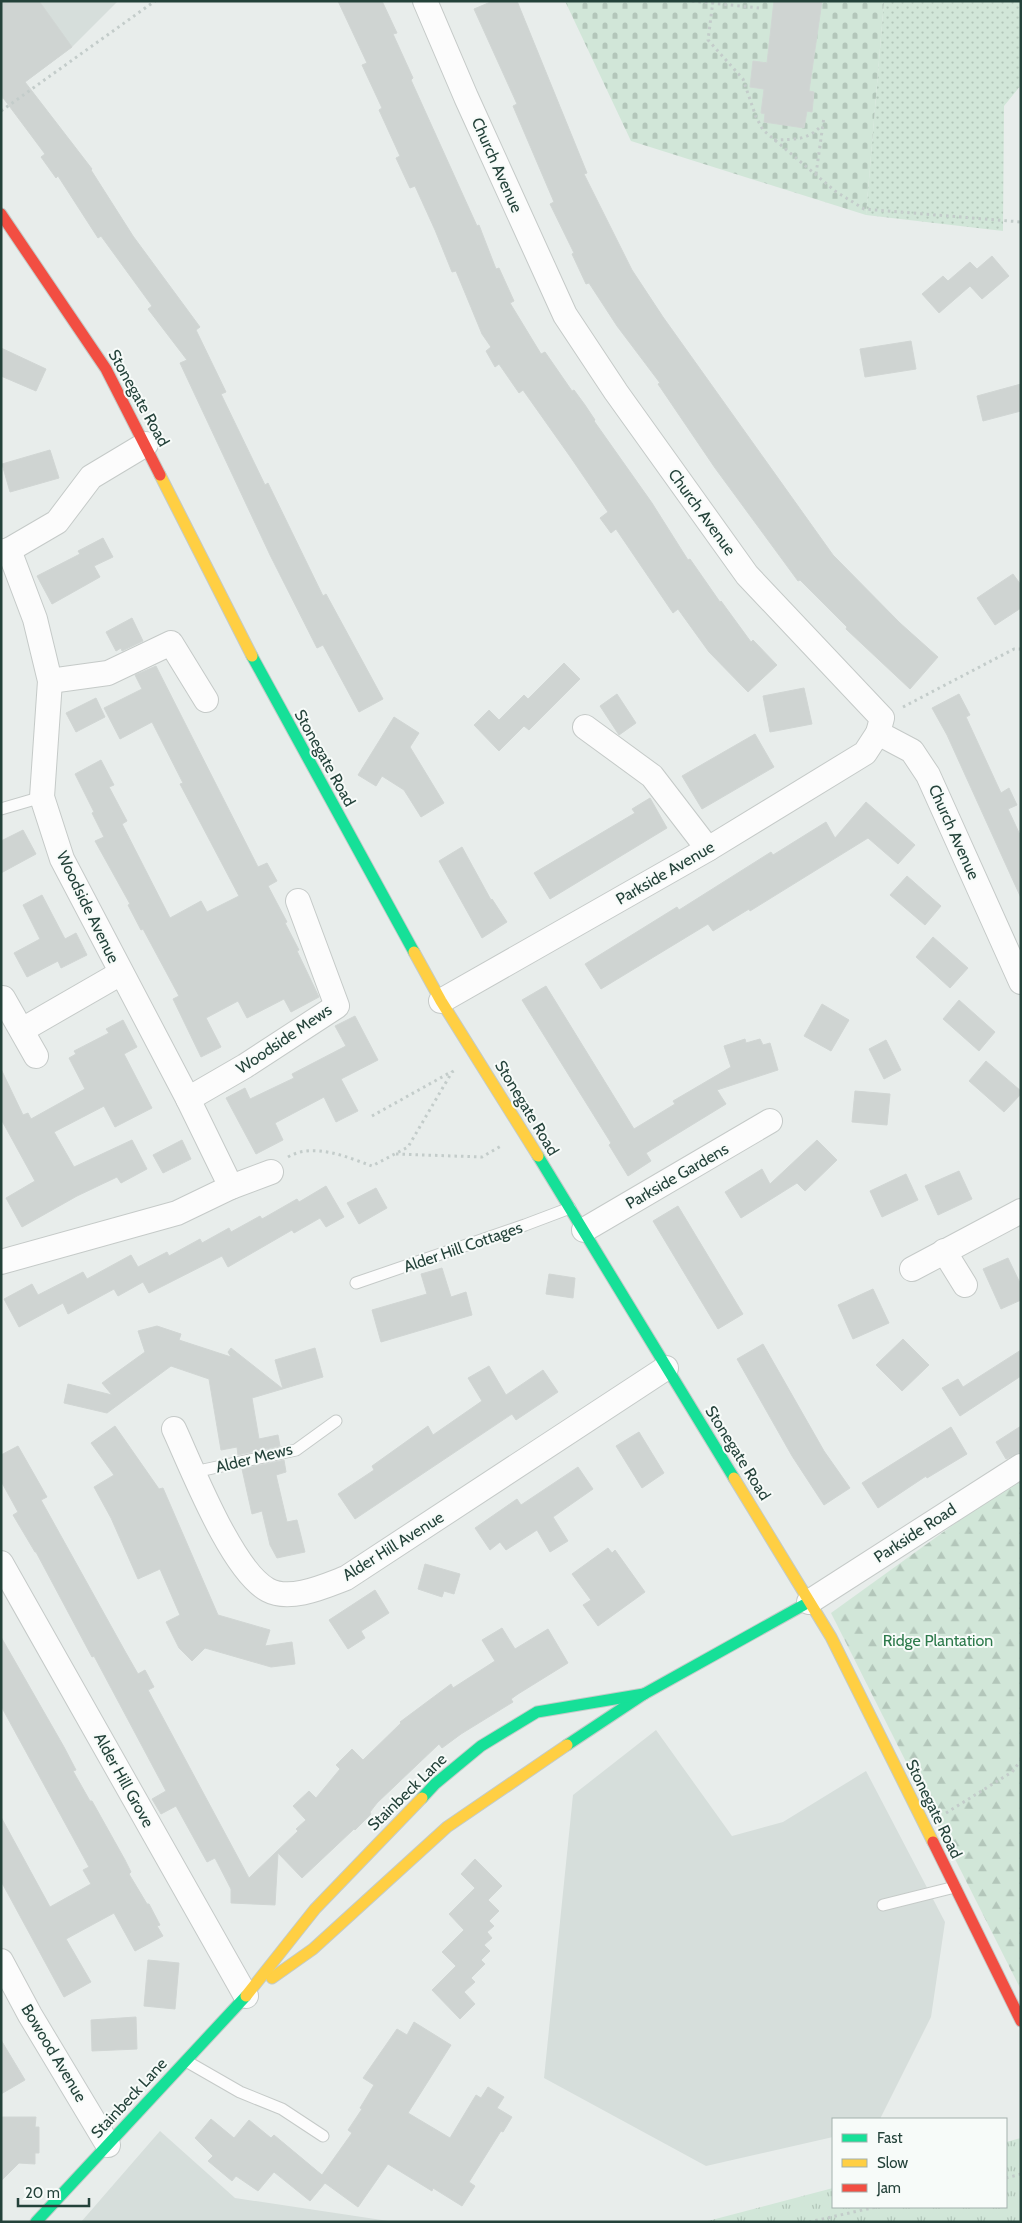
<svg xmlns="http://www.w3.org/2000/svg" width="1022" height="2223" viewBox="0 0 1022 2223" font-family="Cabin,sans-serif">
<defs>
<pattern id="grass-dots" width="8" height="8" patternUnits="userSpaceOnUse" patternTransform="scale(1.25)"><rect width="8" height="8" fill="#d1e6d8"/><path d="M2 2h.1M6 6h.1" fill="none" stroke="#b3c6ba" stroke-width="1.8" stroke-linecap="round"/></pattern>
<pattern id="forest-firs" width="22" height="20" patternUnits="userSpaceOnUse" patternTransform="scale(1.25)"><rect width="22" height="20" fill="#d1e6d8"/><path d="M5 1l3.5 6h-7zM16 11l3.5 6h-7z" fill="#b3c6ba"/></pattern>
<pattern id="cemetery-stones" width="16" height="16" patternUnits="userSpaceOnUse" patternTransform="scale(1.25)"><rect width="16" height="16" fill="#d1e6d8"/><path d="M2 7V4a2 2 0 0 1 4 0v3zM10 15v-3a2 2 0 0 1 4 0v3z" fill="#b3c6ba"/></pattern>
<pattern id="park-tufts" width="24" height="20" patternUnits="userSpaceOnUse" patternTransform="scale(1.25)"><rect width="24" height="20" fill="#d1e6d8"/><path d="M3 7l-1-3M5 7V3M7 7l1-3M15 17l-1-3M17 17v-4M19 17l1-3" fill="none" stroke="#b3c6ba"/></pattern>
</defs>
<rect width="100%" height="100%" fill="#e8edeb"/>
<g fill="#d6dedb">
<polygon points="1,1 118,1 72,47 1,100"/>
<polygon points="656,1730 732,1836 783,1822 866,1771 945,1922 931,2017 880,2119 833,2119 833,2137 706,2166 544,2078 573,1795"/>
<polygon points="160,2131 235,2198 395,2222 81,2222"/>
</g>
<polygon fill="url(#grass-dots)" points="884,1 1021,1 1021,85 1004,106 1003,231 866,215"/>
<polygon fill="url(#forest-firs)" points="1021,1476 1021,1990 831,1613"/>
<polygon fill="url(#cemetery-stones)" points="565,1 884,1 866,215 631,141"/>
<polygon fill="url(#park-tufts)" points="1021,2138 1021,2222 704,2222 833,2188 833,2207 1006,2207 1006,2142"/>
<g fill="#cfd4d2" stroke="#d1d6d4">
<polygon points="1,1 39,1 72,47 25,82 92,169 91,170 133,236 200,327 196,330 226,392 221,394 265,485 268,483 323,596 326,594 383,699 359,712 323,645 317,648 270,555 180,363 187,360 148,309 152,306 101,236 98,238 58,176 56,178 41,157 45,154 1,95"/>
<polygon points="338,1 382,1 397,33 393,34 413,78 411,80 477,226 479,225 496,269 499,268 514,301 510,303 541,354 545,352 572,391 574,390 585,405 595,420 594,421 652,503 688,560 690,559 720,602 721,601 751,642 753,640 777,665 748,692 709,652 678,609 673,613 616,529 611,533 600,518 608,512 569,455 523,390 519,393 499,364 495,367 486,351 491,347 482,334 456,271 452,272 435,230 415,186 410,188 396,158 400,156 379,110 382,108 362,65 367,63"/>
<polygon points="493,1 517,1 587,173 584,174 632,270 663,317 833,555 900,623 938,657 910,689 846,629 847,627 800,580 798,581 715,468 658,384 660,383 617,326 589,283 586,284 572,254 574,253 550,204 554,202 513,106 517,104 474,9"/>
<polygon points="774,1 822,1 809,91 814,92 812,112 807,111 804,128 764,122 765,114 761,113 764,89 750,87 753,61 767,63"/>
<polygon points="992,256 1009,276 982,299 970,286 939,313 922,294 943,276 948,281 970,262 977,269"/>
<polygon points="911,341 916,369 865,377 860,349"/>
<polygon points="1,348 46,369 36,391 1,376"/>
<polygon points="1021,384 1021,411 983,421 977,396"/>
<polygon points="50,450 59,478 10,492 2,464"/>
<polygon points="103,538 113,557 94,566 100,577 52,604 37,576 80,554 78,551"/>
<polygon points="1013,574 1021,585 1021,608 995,625 977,598"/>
<polygon points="132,618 143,641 122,651 121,648 116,651 106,632"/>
<polygon points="564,663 580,679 529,730 524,726 499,751 474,725 489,710 499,720 524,695 528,699"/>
<polygon points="156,666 258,867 267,863 277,881 268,886 287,922 285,923 299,950 297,951 319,997 291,1012 284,999 247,1018 238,1001 206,1018 221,1047 201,1057 173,999 179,996 143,929 141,930 128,905 130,904 95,841 104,837 92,813 94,812 75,774 101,760 114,785 109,787 127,821 122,824 170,918 201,901 207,912 239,896 180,784 183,783 152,722 120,739 104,708 142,689 135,675"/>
<polygon points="804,688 812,724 770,732 763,696"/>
<polygon points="617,694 636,723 619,735 600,706"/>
<polygon points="959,694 970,715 966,717 1001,793 1009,788 1017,805 1008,809 1021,837 1021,898 947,735 932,708"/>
<polygon points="96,698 105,717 76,732 66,713"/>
<polygon points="394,717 419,733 410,747 444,803 421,817 404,790 382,776 376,786 358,775"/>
<polygon points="755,734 774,767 702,809 682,776"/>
<polygon points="650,798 667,828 550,899 534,873 635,813 632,809"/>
<polygon points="866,802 915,845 898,864 868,838 750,911 749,909 713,931 708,924 601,989 585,964 677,907 679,910 771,852 773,855 826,822 835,838"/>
<polygon points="23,830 36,854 1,873 1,841"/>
<polygon points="462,847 491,900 492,899 507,922 482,938 439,861"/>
<polygon points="907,876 941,906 925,925 890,895"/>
<polygon points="42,895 65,939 76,933 87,955 61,968 58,961 27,977 14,953 40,939 23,905"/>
<polygon points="933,937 968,968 950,988 916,957"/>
<polygon points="546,986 634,1129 675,1104 673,1101 731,1067 724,1046 745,1039 746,1043 760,1039 763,1045 770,1043 778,1070 717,1090 726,1104 646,1153 651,1161 628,1176 609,1145 611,1143 522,1000"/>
<polygon points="959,1000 995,1032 979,1051 943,1019"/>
<polygon points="822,1004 849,1020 831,1051 804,1036"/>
<polygon points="355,1016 378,1060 341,1079 358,1111 336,1122 324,1097 275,1123 283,1140 256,1154 226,1098 245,1088 250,1099 294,1078 292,1074 346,1046 335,1026"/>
<polygon points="123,1020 137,1047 124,1054 152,1108 115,1127 104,1106 54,1132 74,1167 132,1140 147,1169 121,1183 117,1177 77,1196 22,1227 6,1198 35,1181 1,1119 1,1069 23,1115 28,1113 31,1119 85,1089 69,1058 76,1054 74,1051 109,1033 106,1029"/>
<polygon points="886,1040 901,1070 884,1079 869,1049"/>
<polygon points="986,1061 1021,1091 1021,1094 1004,1112 969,1081"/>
<polygon points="855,1091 890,1094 887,1125 852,1122"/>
<polygon points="182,1140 191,1159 163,1173 153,1155"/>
<polygon points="817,1140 837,1160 805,1191 797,1183 741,1218 725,1192 762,1169 770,1184"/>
<polygon points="959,1171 972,1199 938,1215 925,1186"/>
<polygon points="906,1174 918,1200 882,1217 870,1191"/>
<polygon points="326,1186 344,1217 326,1227 320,1218 294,1233 292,1230 228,1267 222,1256 149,1293 143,1282 118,1296 114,1289 68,1314 63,1303 19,1327 4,1299 32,1284 38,1295 83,1272 87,1279 131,1255 138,1267 167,1252 169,1256 200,1239 202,1243 229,1228 231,1232 260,1216 262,1219 297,1199 299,1202"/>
<polygon points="376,1188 387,1208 359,1224 347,1203"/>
<polygon points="678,1206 743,1314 718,1329 653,1221"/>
<polygon points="1008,1258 1021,1285 1021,1300 1001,1309 983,1269"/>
<polygon points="442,1268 451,1297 466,1292 472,1315 381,1342 372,1310 427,1294 421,1274"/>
<polygon points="549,1274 575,1278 573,1298 546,1294"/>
<polygon points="873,1289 889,1323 853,1339 838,1305"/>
<polygon points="157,1326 181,1334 179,1340 231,1357 228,1352 231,1348 283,1389 275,1360 315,1348 323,1377 252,1398 259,1439 278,1435 280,1446 238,1455 237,1447 221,1450 209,1379 171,1366 107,1413 64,1403 68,1384 112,1395 102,1383 145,1352 138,1331"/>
<polygon points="903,1339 929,1365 902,1391 876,1365"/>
<polygon points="763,1344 824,1451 850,1488 824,1505 792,1456 737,1359"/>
<polygon points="1021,1350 1021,1376 960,1416 942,1388 958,1379 963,1387"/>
<polygon points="489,1366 506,1395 543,1370 558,1392 516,1420 512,1414 355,1519 338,1494 374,1470 372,1466 428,1426 433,1435 482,1401 468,1378"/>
<polygon points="115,1426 159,1489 163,1488 218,1615 270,1630 265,1646 292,1642 295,1664 271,1667 205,1648 192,1661 179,1648 166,1622 180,1615 160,1569 138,1579 111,1518 94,1487 114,1475 91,1443"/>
<polygon points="1021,1426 1021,1452 1006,1459 996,1442"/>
<polygon points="951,1427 967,1454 927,1478 926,1476 878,1508 862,1483"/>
<polygon points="639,1432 664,1473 642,1488 616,1446"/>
<polygon points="18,1446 47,1497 41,1500 126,1653 138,1674 145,1670 154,1687 148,1690 249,1878 298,1831 296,1829 306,1820 293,1806 309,1791 316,1798 340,1769 336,1765 352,1749 363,1760 401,1723 400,1722 451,1684 453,1688 495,1661 482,1640 502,1628 515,1649 548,1629 568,1663 518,1694 511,1699 513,1702 461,1734 442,1748 439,1744 377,1803 370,1812 371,1814 355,1830 354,1829 302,1878 278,1853 275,1905 231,1903 231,1889 215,1858 207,1862 176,1806 161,1814 152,1799 166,1791 94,1656 92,1657 36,1552 35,1552 13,1515 18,1512 1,1481 1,1455"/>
<polygon points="284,1460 286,1472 276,1475 287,1522 297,1520 305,1552 277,1558 270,1545 262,1511 252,1514 242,1469"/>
<polygon points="578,1467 593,1489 553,1517 568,1541 550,1552 537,1530 506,1550 500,1542 490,1550 475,1528 517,1499 521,1505"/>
<polygon points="608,1548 612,1553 615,1550 645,1592 598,1626 583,1605 591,1600 572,1574"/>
<polygon points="425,1564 460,1574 454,1594 444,1591 442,1597 418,1589"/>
<polygon points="375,1590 389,1613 361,1631 365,1638 348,1649 329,1620"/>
<polygon points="1,1637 64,1747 76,1770 73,1771 90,1801 92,1801 125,1860 131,1872 129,1874 147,1904 149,1904 160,1925 157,1926 163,1936 135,1951 114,1913 66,1939 91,1982 64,1997 1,1881 1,1817 50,1907 91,1884 83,1870 89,1867 1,1706"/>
<polygon points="475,1859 502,1886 488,1900 499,1911 489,1921 494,1926 487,1932 492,1938 484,1945 490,1951 481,1960 485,1964 471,1978 475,1982 464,1992 475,2004 460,2019 432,1990 456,1966 442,1952 464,1930 449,1914 475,1888 461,1874"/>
<polygon points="148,1960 179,1963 175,2009 144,2006"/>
<polygon points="136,2017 137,2049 92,2051 91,2020"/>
<polygon points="414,2022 451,2045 408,2113 450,2138 476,2095 481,2098 488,2087 504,2097 497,2108 512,2117 503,2132 501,2131 469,2182 475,2186 462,2206 433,2188 432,2191 388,2164 358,2207 325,2183 310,2201 274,2172 258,2191 236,2176 232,2181 208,2161 213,2156 195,2138 211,2119 234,2138 249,2120 271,2138 274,2135 322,2175 352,2133 348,2130 362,2109 360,2108 374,2085 363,2078 397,2029 407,2035"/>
<polygon points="1,2040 25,2080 1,2094"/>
<polygon points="1,2117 36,2117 35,2127 39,2127 39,2153 35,2153 35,2164 19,2163 1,2181"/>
</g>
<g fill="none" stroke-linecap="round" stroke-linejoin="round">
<defs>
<g id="lane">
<polyline points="1,809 42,797"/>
<polyline points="356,1283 525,1225 570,1208"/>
<polyline points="194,1472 296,1450 336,1421"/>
<polyline points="883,1905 955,1887"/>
<polyline points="186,2061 240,2092 282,2109 323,2136"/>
</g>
<g id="street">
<polyline points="425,1 466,97 565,315 616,392 747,575 882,718 878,733 912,751 928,775 1021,982"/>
<polyline points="9,550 35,619 50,681 42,797 62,859 188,1099 231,1187"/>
<polyline points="1,552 9,550 57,522 91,477 146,444"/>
<polyline points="50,681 108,673 171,643 206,700"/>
<polyline points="585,727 652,776 708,849"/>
<polyline points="3,998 36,1056"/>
<polyline points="441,1001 708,849 865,753 878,733"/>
<polyline points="22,1030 121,973"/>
<polyline points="188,1099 245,1066 337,1006 298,901"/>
<polyline points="584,1230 770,1121"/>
<polyline points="944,1251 965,1285"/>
<polyline points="1,1262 177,1213 231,1187 271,1172"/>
<polyline points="912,1269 1021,1211"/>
<path d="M 174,1429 C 192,1468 232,1571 268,1590 C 290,1602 325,1586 346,1578 L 666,1368"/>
<polyline points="1,1563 246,1996"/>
<polyline points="809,1602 1021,1466"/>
<polyline points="1,1961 30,2015 108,2145"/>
</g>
<g id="fast">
<polyline points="252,656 414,952"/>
<polyline points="538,1156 734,1478"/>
<polyline points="567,1745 644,1694 809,1602"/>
<polyline points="422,1798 435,1784 481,1746 537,1712 644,1694"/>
<polyline points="36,2222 246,1996"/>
</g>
<g id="slow">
<polyline points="160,475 252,656"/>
<polyline points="414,952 441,1001 538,1156"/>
<polyline points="734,1478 831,1637 933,1842"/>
<polyline points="272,1978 313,1949 447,1827 567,1745"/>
<polyline points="246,1996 315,1909 422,1798"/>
</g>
<g id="jam">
<polyline points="1,214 106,369 160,475"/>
<polyline points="933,1842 1021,2021"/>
</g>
</defs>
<use href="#lane" stroke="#c5cac8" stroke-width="13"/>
<use href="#street" stroke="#c5cac8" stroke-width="26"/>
<use href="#fast" stroke="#c3cbc8" stroke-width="13"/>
<use href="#slow" stroke="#c3cbc8" stroke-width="13"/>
<use href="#jam" stroke="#c3cbc8" stroke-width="13"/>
<g stroke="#c3ccca" stroke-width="3" stroke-dasharray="2.5 4" stroke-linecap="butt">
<polyline points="692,1 759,8"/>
<polyline points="713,1 708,40 743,79 756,117 763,130 835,191 864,209 1021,222"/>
<polyline points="1,111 155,1"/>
<path d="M 774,140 C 795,139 807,141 822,125"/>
<polyline points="816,174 824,117"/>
<polyline points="903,707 1014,649 1021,649"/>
<polyline points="372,1116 451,1072"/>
<polyline points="396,1154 482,1157 501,1146"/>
<path d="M 288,1157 C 313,1142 347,1157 372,1166 L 408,1147 L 452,1072 L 455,1070"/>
<polyline points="946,1813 1012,1772 1021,1760"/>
<polyline points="1006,2178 1021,2174"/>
<polyline points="809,2222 876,2207"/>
</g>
<use href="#lane" stroke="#fcfcfc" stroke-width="11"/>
<use href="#street" stroke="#fcfcfc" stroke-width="24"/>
<use href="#fast" stroke="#16e098" stroke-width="11"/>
<use href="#slow" stroke="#ffcf43" stroke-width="11"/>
<use href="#jam" stroke="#f24e42" stroke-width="11"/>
</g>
<g text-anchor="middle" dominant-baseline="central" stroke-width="4" stroke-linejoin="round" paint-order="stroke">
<g font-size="16" fill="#24423a" stroke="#f7fbf9">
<text transform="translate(497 165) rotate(66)">Church Avenue</text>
<text transform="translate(139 398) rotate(61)">Stonegate Road</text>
<text transform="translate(702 512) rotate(54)">Church Avenue</text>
<text transform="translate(325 758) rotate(61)">Stonegate Road</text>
<text transform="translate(954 832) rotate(66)">Church Avenue</text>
<text transform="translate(665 873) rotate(-30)">Parkside Avenue</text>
<text transform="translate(88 907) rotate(64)">Woodside Avenue</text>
<text transform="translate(284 1039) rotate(-34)">Woodside Mews</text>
<text transform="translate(527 1108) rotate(59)">Stonegate Road</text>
<text transform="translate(677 1176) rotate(-30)">Parkside Gardens</text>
<text transform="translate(463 1247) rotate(-19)">Alder Hill Cottages</text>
<text transform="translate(738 1453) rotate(58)">Stonegate Road</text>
<text transform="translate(254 1458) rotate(-14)">Alder Mews</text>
<text transform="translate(915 1533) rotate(-33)">Parkside Road</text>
<text transform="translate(393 1546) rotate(-32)">Alder Hill Avenue</text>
<text transform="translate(124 1780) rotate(61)">Alder Hill Grove</text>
<text transform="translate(407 1792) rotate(-44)">Stainbeck Lane</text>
<text transform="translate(934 1809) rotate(64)">Stonegate Road</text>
<text transform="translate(54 2053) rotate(59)">Bowood Avenue</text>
<text transform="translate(129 2098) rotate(-47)">Stainbeck Lane</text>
</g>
<g font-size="16" fill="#2d7a4b" stroke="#f7fbf9">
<text x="938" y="1640">Ridge Plantation</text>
</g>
</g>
<rect width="1022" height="2223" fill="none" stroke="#24423a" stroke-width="5"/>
<rect x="832" y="2118" width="175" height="90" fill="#f7fbf9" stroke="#a3b1ad"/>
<rect x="842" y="2134" width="25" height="8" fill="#16e098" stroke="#a3b1ad"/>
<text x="877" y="2143" font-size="15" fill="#24423a">Fast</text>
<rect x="842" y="2159" width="25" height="8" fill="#ffcf43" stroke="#a3b1ad"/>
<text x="877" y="2168" font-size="15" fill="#24423a">Slow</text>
<rect x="842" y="2184" width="25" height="8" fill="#f24e42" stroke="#a3b1ad"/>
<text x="877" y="2193" font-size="15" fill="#24423a">Jam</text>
<path d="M18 2198v8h71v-8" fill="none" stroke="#24423a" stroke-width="2.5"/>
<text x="25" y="2198" font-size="15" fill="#24423a" stroke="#f7fbf9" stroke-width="4" paint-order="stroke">20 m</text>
</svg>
